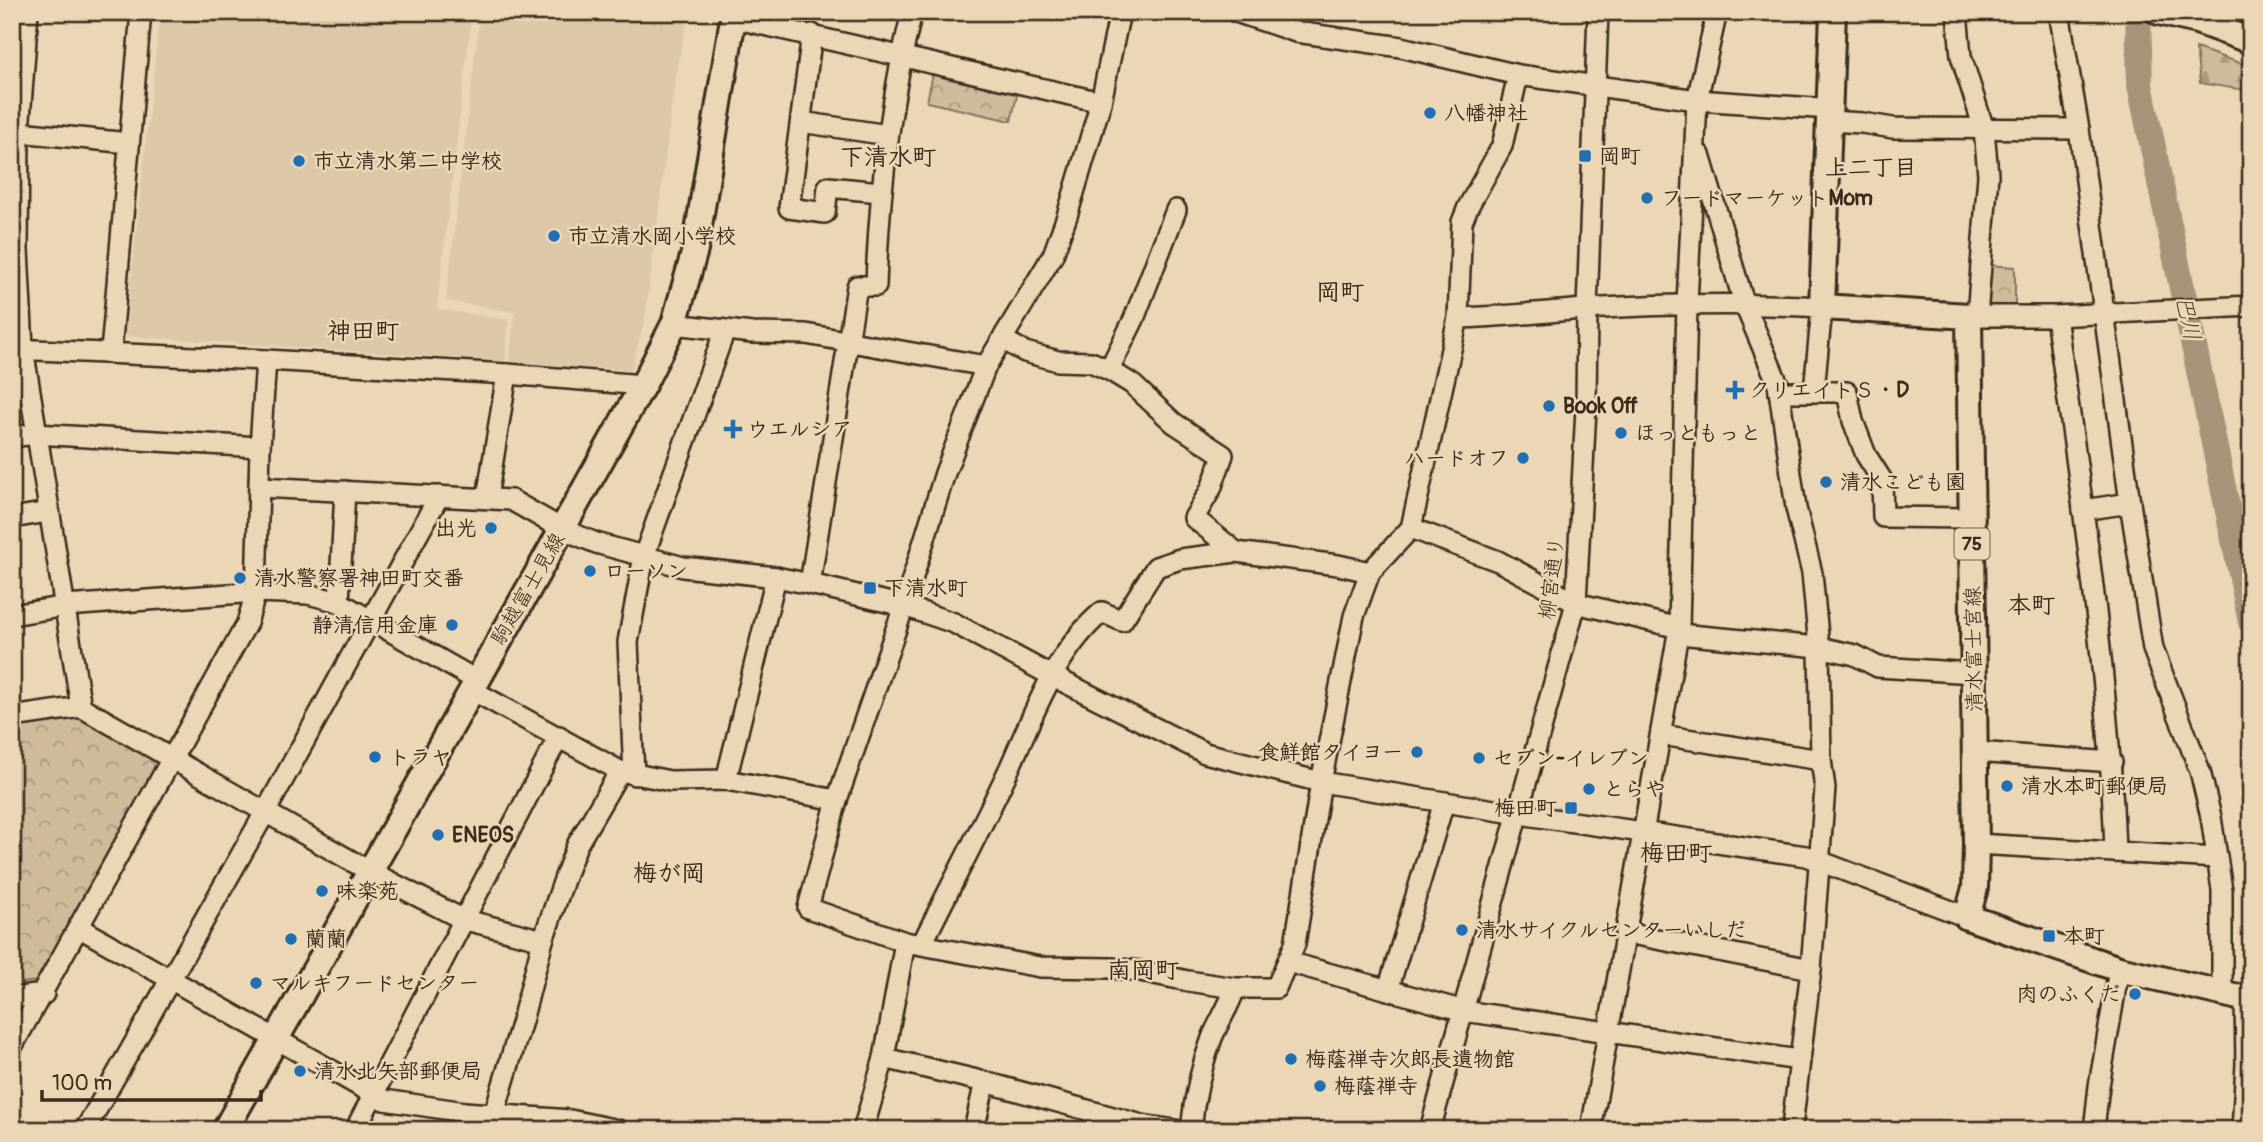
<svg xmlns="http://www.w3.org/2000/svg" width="2263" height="1142" viewBox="0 0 2263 1142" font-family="Pangolin,'Klee One',sans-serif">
<defs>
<pattern id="forest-firs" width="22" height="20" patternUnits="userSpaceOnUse" patternTransform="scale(1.75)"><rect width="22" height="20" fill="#cfbb9c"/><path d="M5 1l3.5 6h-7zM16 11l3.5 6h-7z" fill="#a9987f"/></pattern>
<pattern id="park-crowns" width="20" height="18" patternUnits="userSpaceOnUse" patternTransform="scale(1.75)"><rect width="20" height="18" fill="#cfbb9c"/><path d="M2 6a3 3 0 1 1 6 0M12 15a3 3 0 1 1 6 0" fill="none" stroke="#a9987f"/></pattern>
</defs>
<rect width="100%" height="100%" fill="#ebd7b5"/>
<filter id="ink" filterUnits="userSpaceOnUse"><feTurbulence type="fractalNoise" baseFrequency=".0143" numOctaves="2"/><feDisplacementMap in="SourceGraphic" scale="14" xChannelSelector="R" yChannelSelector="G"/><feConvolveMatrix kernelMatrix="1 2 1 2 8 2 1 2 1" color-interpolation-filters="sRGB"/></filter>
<g filter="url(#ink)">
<g fill="#dcc8a8">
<polygon points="160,12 472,12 437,309 509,320 505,361 125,336"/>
<polygon points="480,12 689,12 676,72 645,320 631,370 509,362 515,312 446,301"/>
</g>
<polygon fill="url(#forest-firs)" stroke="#85725d" stroke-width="2" points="2196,48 2251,67 2251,123 2244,121 2245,90 2200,83"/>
<g fill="url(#park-crowns)" stroke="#85725d" stroke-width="2">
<polygon points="934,68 1019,87 1011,121 927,102"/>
<polygon points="1987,265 2015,267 2015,308 1985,309"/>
<polygon points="80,715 160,761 37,981 12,984 12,726"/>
</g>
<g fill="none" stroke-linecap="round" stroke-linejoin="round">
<polyline stroke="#a6937a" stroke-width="26" points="2138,12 2140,85 2251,622"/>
<defs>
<g id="minor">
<polyline points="28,12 19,132 18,250 23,348 81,707 369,871 462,919 543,940"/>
<path d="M 1120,12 L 1101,102 L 1067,216 L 1053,255 L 986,366 L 945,473 L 904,606 L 837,800 L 808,908 L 905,942 L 1040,967 L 1111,968 L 1140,971 L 1188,981 L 1235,988 L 1276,988 L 1295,944 L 1321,782 L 1354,616 L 1370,572 L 1411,528 L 1458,318 C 1501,317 1543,312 1586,309 C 1665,304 1744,303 1822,307 L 1814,391"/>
<polyline points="1236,12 1296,32 1401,47 1518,75 1697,100 1830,109"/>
<polyline points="1957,12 1961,56 1984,129 1988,175 1977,317"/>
<polyline points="2059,12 2079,129 2130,503 2153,649 2200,771 2211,817 2222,890 2222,994"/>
<polyline points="733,18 1101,102"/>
<polyline points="812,34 789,208 825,213 828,187 881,192"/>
<polyline points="1830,121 1862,123 1893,128 2079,129"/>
<polyline points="801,122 888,135"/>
<polyline points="12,127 19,132 129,143"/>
<polyline points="1700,155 1744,303 1778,384 1796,508 1812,573 1819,647 1821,760 1825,788 1811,969 1792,1127 1789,1130"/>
<polyline points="1969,316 2056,316 2251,306"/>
<path d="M 2056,316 C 2081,494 2109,672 2115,852"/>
<polyline points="1458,318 1462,222 1468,207 1502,146 1518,75"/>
<polyline points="674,324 752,333 806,334 986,366"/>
<polyline points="1002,339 1025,352 1058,361 1091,362 1109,370 1132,384 1174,423 1223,455 1211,489 1194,518 1236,552"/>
<polyline points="13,349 266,360 507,374 643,385"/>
<polyline points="111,352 141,12"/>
<polyline points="1109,370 1134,319 1176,210"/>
<polyline points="1779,392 1847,392 1853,421 1866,455 1882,480 1883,517 1971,518"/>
<polyline points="12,437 35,434 260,447"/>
<polyline points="259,487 511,500 562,529 596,543 683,567 776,577 810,584 904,606 954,623 1052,676 1205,753 1321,782 1519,814 1806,856 1967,917"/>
<polyline points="487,498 507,374"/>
<polyline points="2083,510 2130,503"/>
<polyline points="12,518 48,512"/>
<polyline points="1411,528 1498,561 1576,603 1679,628"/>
<path d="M 810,584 L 857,286 L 876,286 C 879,193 890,102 912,12"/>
<polyline points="339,602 345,491"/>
<polyline points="12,615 66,606 256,592 308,594 339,602 476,680"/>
<polyline points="1678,634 1819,647 1855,655 1878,667 1974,673"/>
<polyline points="470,689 620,771 670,781 726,780 837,800"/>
<polyline points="12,717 81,707"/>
<polyline points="1661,735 1821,760"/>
<polyline points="1976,752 2112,762"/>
<polyline points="634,775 628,642 644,556 725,330"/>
<polyline points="726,780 776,577"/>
<polyline points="1976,844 2217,858"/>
<polyline points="80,928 384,1100 465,1112 570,1120 618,1130"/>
<polyline points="1626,933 1811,969"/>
<path d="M 922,944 C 951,885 982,827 1010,767 C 1034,713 1056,651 1102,612 L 1122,621 L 1156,567 L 1180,559 L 1236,552 L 1338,565 L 1370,572"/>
<polyline points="1288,962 1464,1011 1799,1060"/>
<polyline points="1388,990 1444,802"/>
<polyline points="12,998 44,994"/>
<polyline points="12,1047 247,623 256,592 260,447 266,360"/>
<polyline points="884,1058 985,1082 1142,1125 1175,1130"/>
<polyline points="494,1114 522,1021 543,940 566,874 577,845 620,771"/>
<polyline points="85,1130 266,811 439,496"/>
<polyline points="355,1130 559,736"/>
<polyline points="863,1130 884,1058 905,942"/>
<polyline points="974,1130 985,1082"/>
<path d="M 1191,1130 C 1194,1099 1201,1067 1212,1038 C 1219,1021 1230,1005 1235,988"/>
<polyline points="1430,1130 1576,603 1586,408 1587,309 1598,12"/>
<polyline points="1591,1130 1679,628 1687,304 1697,100 1717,12"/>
<polyline points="2094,1130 2099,1086 2119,969"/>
<polyline points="2242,1130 2246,1064 2245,999"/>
</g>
<g id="major">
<polyline points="1833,12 1822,307 1969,316 1976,844 1975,888 1967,917 2119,969 2251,1000"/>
<polyline points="2159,12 2197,21 2251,41"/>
<polyline points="225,1130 643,385 674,324 695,250 734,12"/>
</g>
</defs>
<use href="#minor" stroke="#3b2a1e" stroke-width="24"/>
<use href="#major" stroke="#3b2a1e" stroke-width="30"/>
<use href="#minor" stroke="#ebd7b5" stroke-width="19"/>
<use href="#major" stroke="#ebd7b5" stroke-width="24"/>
</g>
</g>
<g fill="#1f6fb2" stroke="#ebd7b5" stroke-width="2.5">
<circle cx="1430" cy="113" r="7"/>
<rect x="1578" y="149" width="14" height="14" rx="3.5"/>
<circle cx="299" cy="161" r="7"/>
<circle cx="1647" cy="198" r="7"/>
<circle cx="554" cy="236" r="7"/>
<path d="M1731.5 379.5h7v7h7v7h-7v7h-7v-7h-7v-7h7z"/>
<circle cx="1549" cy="406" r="7"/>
<path d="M729.5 418.5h7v7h7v7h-7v7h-7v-7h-7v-7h7z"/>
<circle cx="1621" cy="433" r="7"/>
<circle cx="1523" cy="458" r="7"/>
<circle cx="1826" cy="482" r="7"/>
<circle cx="491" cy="528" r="7"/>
<circle cx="590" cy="571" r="7"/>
<circle cx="240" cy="578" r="7"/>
<rect x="863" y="581" width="14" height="14" rx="3.5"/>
<circle cx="452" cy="625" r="7"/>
<circle cx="1417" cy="752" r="7"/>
<circle cx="375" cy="757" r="7"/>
<circle cx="1479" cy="758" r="7"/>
<circle cx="2007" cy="786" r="7"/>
<circle cx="1589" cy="789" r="7"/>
<rect x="1564" y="801" width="14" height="14" rx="3.5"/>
<circle cx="438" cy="835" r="7"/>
<circle cx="322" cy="891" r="7"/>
<circle cx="1462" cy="930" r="7"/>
<rect x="2042" y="929" width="14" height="14" rx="3.5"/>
<circle cx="291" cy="939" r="7"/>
<circle cx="256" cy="983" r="7"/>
<circle cx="2135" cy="994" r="7"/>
<circle cx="1291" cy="1059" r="7"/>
<circle cx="300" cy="1071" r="7"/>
<circle cx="1320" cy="1086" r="7"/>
</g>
<g text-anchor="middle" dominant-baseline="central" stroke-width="5" stroke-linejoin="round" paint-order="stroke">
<rect fill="#ebd7b5" stroke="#705e4b" stroke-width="2" x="1954.5" y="528.5" width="35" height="31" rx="5"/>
<g font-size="19" font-weight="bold" fill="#3b2a1e">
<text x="1972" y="544">75</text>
</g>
<g font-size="21" font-weight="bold" fill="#3b2a1e" stroke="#ebd7b5" text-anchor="start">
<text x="1444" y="113">八幡神社</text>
<text x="1599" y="156">岡町</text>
<text x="313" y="161">市立清水第二中学校</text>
<text x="1661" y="198">フードマーケットMom</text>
<text x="568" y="236">市立清水岡小学校</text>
<text x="1749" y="390">クリエイトＳ・D</text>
<text x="1563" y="406">Book Off</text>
<text x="747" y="429">ウエルシア</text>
<text x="1635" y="433">ほっともっと</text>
<text x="1509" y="458" text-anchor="end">ハードオフ</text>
<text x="1840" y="482">清水こども園</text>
<text x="477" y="528" text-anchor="end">出光</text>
<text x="604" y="571">ローソン</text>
<text x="254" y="578">清水警察署神田町交番</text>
<text x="884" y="588">下清水町</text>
<text x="438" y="625" text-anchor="end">静清信用金庫</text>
<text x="1403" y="752" text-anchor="end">食鮮館タイヨー</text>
<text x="389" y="757">トラヤ</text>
<text x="1493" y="758">セブン-イレブン</text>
<text x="2021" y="786">清水本町郵便局</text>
<text x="1603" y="789">とらや</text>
<text x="1557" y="808" text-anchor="end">梅田町</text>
<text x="452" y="835">ENEOS</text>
<text x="336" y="891">味楽苑</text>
<text x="1476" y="930">清水サイクルセンターいしだ</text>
<text x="2063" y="936">本町</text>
<text x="305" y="939">蘭蘭</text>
<text x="270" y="983">マルキフードセンター</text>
<text x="2121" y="994" text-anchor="end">肉のふくだ</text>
<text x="1305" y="1059">梅蔭禅寺次郎長遺物館</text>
<text x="314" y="1071">清水北矢部郵便局</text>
<text x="1334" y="1086">梅蔭禅寺</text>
</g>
<g font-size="21" fill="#3b2a1e" stroke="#ebd7b5">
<text transform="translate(1552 578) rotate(-83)">柳宮通り</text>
<text transform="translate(528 589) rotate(-60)">駒越富士見線</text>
<text transform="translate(1974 649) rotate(-91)">清水富士宮線</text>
</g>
<g font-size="23" font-weight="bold" fill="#3b2a1e" stroke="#ebd7b5">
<text x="1871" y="167">上二丁目</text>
</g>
<g font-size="23" font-style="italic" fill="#564435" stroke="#ebd7b5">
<text transform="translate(2188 318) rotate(78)">巴川</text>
</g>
<g font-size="24" font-weight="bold" fill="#3b2a1e" stroke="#ebd7b5">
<text x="888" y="157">下清水町</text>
<text x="1340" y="292">岡町</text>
<text x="363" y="331">神田町</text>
<text x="2031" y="605">本町</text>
<text x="1676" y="853">梅田町</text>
<text x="669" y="873">梅が岡</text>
<text x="1143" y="970">南岡町</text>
</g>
</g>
<rect width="2263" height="1142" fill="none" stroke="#ebd7b5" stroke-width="42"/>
<rect x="21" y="21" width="2221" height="1100" fill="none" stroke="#3b2a1e" stroke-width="2.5" filter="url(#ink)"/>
<path d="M42 1090v10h219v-10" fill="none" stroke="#3b2a1e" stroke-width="3.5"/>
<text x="52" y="1090" font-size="21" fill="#3b2a1e" stroke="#ebd7b5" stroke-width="5" paint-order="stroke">100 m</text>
</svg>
